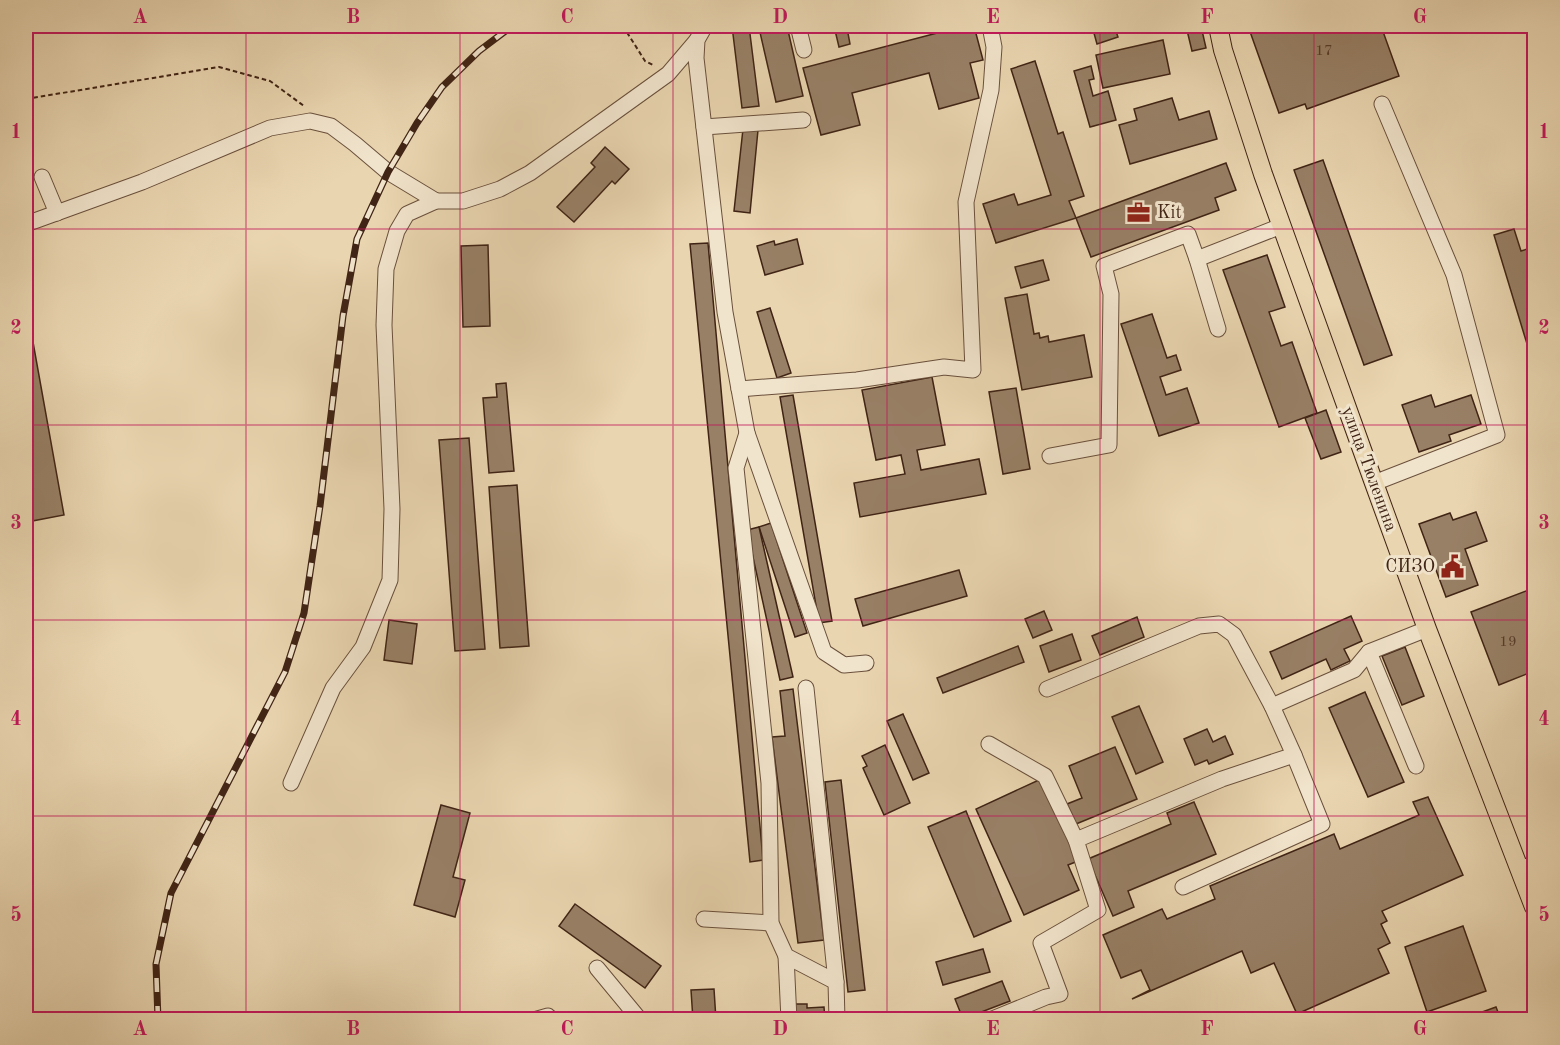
<svg xmlns="http://www.w3.org/2000/svg" width="1560" height="1045" viewBox="0 0 1560 1045" font-family="'Old Standard TT',serif">
<rect width="100%" height="100%" fill="#e9d5b0"/>
<filter id="stains"><feTurbulence type="fractalNoise" baseFrequency=".00333" numOctaves="4"/><feColorMatrix values="0 0 0 0 .2 0 0 0 0 .09 0 0 0 0 .02 0 0 0 .5 -.17"/></filter>
<radialGradient id="worn" r=".72"><stop offset=".6" stop-color="#630" stop-opacity="0"/><stop offset="1" stop-color="#630" stop-opacity=".3"/></radialGradient>
<g fill="#988066" stroke="#402415" stroke-width="1.5">
<polygon points="732,26 749,26 759,106 742,108"/>
<polygon points="768,26 787,26 803,96 776,102 759,28"/>
<polygon points="834,26 853,26 847,28 850,44 839,47"/>
<polygon points="964,26 974,26 983,60 970,63 979,98 939,109 929,73 852,93 860,125 821,135 803,68"/>
<polygon points="1092,26 1114,26 1118,37 1097,44"/>
<polygon points="1186,26 1201,26 1206,48 1192,51"/>
<polygon points="1248,26 1381,26 1399,76 1307,109 1305,104 1279,113"/>
<polygon points="1163,40 1170,74 1103,88 1096,55"/>
<polygon points="1035,61 1058,134 1063,132 1084,196 1069,201 1076,218 996,243 983,204 1014,194 1018,205 1051,195 1011,69"/>
<polygon points="1091,66 1094,79 1089,80 1093,96 1108,91 1116,120 1090,127 1074,71"/>
<polygon points="1172,98 1179,120 1209,111 1217,139 1130,164 1119,125 1137,120 1134,109"/>
<polygon points="743,129 758,130 750,213 734,211"/>
<polygon points="605,147 629,169 615,184 612,181 574,222 557,207 595,167 591,163"/>
<polygon points="1323,160 1392,355 1364,365 1294,170"/>
<polygon points="1226,163 1236,190 1215,198 1219,210 1091,257 1076,218"/>
<polygon points="1514,229 1521,251 1534,247 1534,367 1494,235"/>
<polygon points="797,239 803,264 765,275 757,246 774,241 775,245"/>
<polygon points="708,243 763,860 750,862 690,244"/>
<polygon points="488,245 490,326 463,327 461,246"/>
<polygon points="1267,255 1285,307 1269,312 1281,346 1292,342 1317,413 1279,427 1223,270"/>
<polygon points="1043,260 1049,280 1021,288 1015,267"/>
<polygon points="1027,294 1034,334 1039,333 1040,338 1048,336 1049,342 1084,335 1092,377 1022,390 1005,298"/>
<polygon points="26,303 64,515 32,521 26,484"/>
<polygon points="770,308 791,373 777,378 757,312"/>
<polygon points="1152,314 1167,358 1176,355 1181,370 1160,377 1166,395 1187,388 1199,423 1159,436 1121,324"/>
<polygon points="932,377 945,445 917,450 921,470 979,459 986,494 860,517 854,483 905,474 901,455 876,460 862,390"/>
<polygon points="506,383 514,471 489,473 483,398 497,397 496,384"/>
<polygon points="1016,388 1030,469 1003,474 989,392"/>
<polygon points="793,395 832,621 819,623 780,397"/>
<polygon points="1431,395 1435,407 1471,395 1481,424 1449,435 1451,441 1419,452 1402,405"/>
<polygon points="1326,410 1341,452 1321,459 1305,418"/>
<polygon points="469,438 485,649 455,651 439,440"/>
<polygon points="517,485 529,646 500,648 489,487"/>
<polygon points="1476,512 1487,541 1465,549 1478,585 1446,597 1419,524 1450,513 1453,520"/>
<polygon points="771,523 807,633 795,637 759,527"/>
<polygon points="759,527 793,677 780,680 747,530"/>
<polygon points="959,570 967,596 863,626 855,599"/>
<polygon points="1534,588 1534,671 1499,685 1471,612"/>
<polygon points="1044,611 1052,630 1033,638 1025,619"/>
<polygon points="1351,616 1362,641 1344,649 1350,661 1331,670 1326,659 1282,679 1270,652"/>
<polygon points="1137,617 1144,637 1100,655 1092,636"/>
<polygon points="389,620 417,624 412,664 384,660"/>
<polygon points="1072,634 1081,660 1049,672 1040,646"/>
<polygon points="1018,646 1024,662 943,693 937,678"/>
<polygon points="1405,647 1424,696 1402,705 1382,656"/>
<polygon points="793,689 824,940 798,943 772,737 785,736 780,691"/>
<polygon points="1365,692 1404,782 1368,797 1329,708"/>
<polygon points="1139,706 1163,762 1136,774 1112,717"/>
<polygon points="903,714 929,773 913,780 887,721"/>
<polygon points="1207,729 1213,742 1225,736 1233,754 1209,764 1207,760 1195,765 1184,739"/>
<polygon points="885,745 910,803 884,815 863,768 867,766 862,756"/>
<polygon points="1115,747 1137,799 1076,824 1067,804 1082,798 1069,766"/>
<polygon points="1041,779 1078,861 1068,865 1079,890 1024,915 976,809"/>
<polygon points="841,780 865,990 848,992 825,782"/>
<polygon points="1428,797 1463,875 1382,911 1387,921 1381,924 1390,943 1378,949 1389,973 1297,1014 1274,963 1251,973 1242,951 1132,999 1150,990 1141,970 1121,978 1103,935 1162,909 1167,919 1215,899 1210,886 1334,834 1340,849 1419,815 1413,802"/>
<polygon points="1194,802 1216,854 1128,891 1134,907 1113,916 1088,859 1171,824 1167,813"/>
<polygon points="441,805 470,813 453,877 465,880 455,917 414,905"/>
<polygon points="966,811 1011,921 974,937 928,827"/>
<polygon points="575,904 661,966 645,988 559,926"/>
<polygon points="1463,926 1486,991 1427,1012 1405,947"/>
<polygon points="983,949 990,972 943,985 936,962"/>
<polygon points="1002,981 1010,1001 963,1019 955,999"/>
<polygon points="714,989 716,1020 693,1020 691,990"/>
<polygon points="794,1004 807,1004 807,1008 824,1007 825,1020 795,1020"/>
<polygon points="1496,1007 1501,1020 1460,1020"/>
<polygon points="845,1017 860,1017 861,1020 845,1020"/>
</g>
<g fill="none" stroke-linecap="round" stroke-linejoin="round">
<defs>
<g id="minor">
<polyline points="705,26 697,40 696,58 725,312 747,433 824,652 844,665 866,663"/>
<polyline points="798,26 804,50"/>
<polyline points="704,127 803,120"/>
<polyline points="42,177 57,213"/>
<polyline points="26,224 142,182 270,128 310,121 331,126 355,144 388,172 436,201"/>
<polyline points="1197,259 1218,329"/>
<polyline points="739,389 857,380 944,367 973,370 966,202 991,90 994,47 990,26"/>
<polyline points="747,433 736,468 769,783 771,923 786,956 836,982 837,1020"/>
<polyline points="1050,456 1109,445 1111,294 1104,266 1188,234 1197,259 1281,226"/>
<polyline points="1374,483 1497,435 1454,275 1382,104"/>
<polyline points="1369,652 1416,766"/>
<polyline points="806,688 836,982"/>
<polyline points="1047,689 1199,626 1219,624 1234,635 1272,706"/>
<polyline points="989,744 1045,776 1076,840"/>
<polyline points="291,783 333,688 363,647 390,580 392,509 384,325 386,269 397,231 407,214 436,201 463,201 500,189 530,173 668,74 697,40"/>
<polyline points="1519,869 1534,864"/>
<polyline points="1183,887 1322,824 1294,755"/>
<polyline points="704,919 771,923"/>
<polyline points="786,956 789,1020"/>
<polyline points="597,968 640,1020"/>
<polyline points="534,1020 548,1016"/>
<polyline points="990,1020 1046,997 1060,994 1041,943 1098,910 1076,840 1222,779 1294,755 1272,706 1354,670 1369,652 1427,629"/>
</g>
<polyline id="major" points="1218,26 1223,50 1263,174 1374,483 1427,629 1534,907"/>
</defs>
<use href="#minor" stroke="#6a503c" stroke-width="17"/>
<use href="#major" stroke="#402415" stroke-width="20"/>
<g stroke="#402415" stroke-width="2" stroke-dasharray="4.5 3" stroke-linecap="butt">
<polyline points="623,26 645,61 655,66"/>
<polyline points="26,99 219,67 270,81 304,106"/>
<polyline points="1529,923 1534,934"/>
</g>
<use href="#minor" stroke="#f1e4cc" stroke-width="15"/>
<use href="#major" stroke="#e9d5b0" stroke-width="18"/>
<defs>
<polyline id="rail" points="158,1020 156,964 171,893 285,672 304,613 320,506 343,316 357,239 388,172 417,123 442,87 479,51 512,26"/>
</defs>
<use href="#rail" stroke="#402415" stroke-width="7"/>
<use href="#rail" stroke="#f1e4cc" stroke-width="4.5" stroke-dasharray="14" stroke-linecap="butt"/>
</g>
<path fill="none" stroke="#c2185b" stroke-width="1.5" stroke-opacity="0.55" d="M 246,26 L 246,1020M 460,26 L 460,1020M 673,26 L 673,1020M 887,26 L 887,1020M 1100,26 L 1100,1020M 1314,26 L 1314,1020M 26,229 L 1534,229M 26,425 L 1534,425M 26,620 L 1534,620M 26,816 L 1534,816"/>
<defs>
<symbol id="office-bare" viewBox="-9 -9 18 18"><path d="M-6-3h4V-5.5h4V-3h4V5H-6ZM-1-4.5V-3h2v-1.5ZM-6 0V1H6V0Z" fill="#8f2418" stroke="#f1e4cc" stroke-width="2.5" paint-order="stroke"/></symbol>
<symbol id="civic-bare" viewBox="-9 -9 18 18"><path d="M-.6-6.5H3V-4.5H.6V-3L4-1V1h2V6H-6V1h2V-1L-.6-3ZM-1.2 2.5V6h2.4V2.5Z" fill="#8f2418" stroke="#f1e4cc" stroke-width="2.5" paint-order="stroke"/></symbol>
</defs>
<g fill-rule="evenodd">
<use href="#office-bare" x="1122" y="196" width="33" height="33"/>
<use href="#civic-bare" x="1436" y="550" width="33" height="33"/>
</g>
<g text-anchor="middle" dominant-baseline="central" stroke-width="6" stroke-linejoin="round" paint-order="stroke">
<g font-size="15" fill="#563b29">
<text x="1324" y="51">17</text>
<text x="1508" y="642">19</text>
</g>
<g font-size="18" fill="#402415" stroke="#f1e4cc" text-anchor="start">
<text x="1157" y="213">Kit</text>
<text x="1435" y="567" text-anchor="end">СИЗО</text>
</g>
<g font-size="18" fill="#402415" stroke="#f1e4cc">
<text transform="translate(1369 469) rotate(70)">улица Тюленина</text>
</g>
</g>
<rect width="1560" height="1045" fill="none" stroke="#e9d5b0" stroke-width="66"/>
<rect x="33" y="33" width="1494" height="979" fill="none" stroke="#c2185b" stroke-width="2"/>
<g font-size="20" text-anchor="middle" font-weight="bold" fill="#c2185b">
<text x="140" y="23">A</text>
<text x="353" y="23">B</text>
<text x="567" y="23">C</text>
<text x="780" y="23">D</text>
<text x="993" y="23">E</text>
<text x="1207" y="23">F</text>
<text x="1420" y="23">G</text>
<text x="16" y="138">1</text>
<text x="1544" y="138">1</text>
<text x="16" y="334">2</text>
<text x="1544" y="334">2</text>
<text x="16" y="529">3</text>
<text x="1544" y="529">3</text>
<text x="16" y="725">4</text>
<text x="1544" y="725">4</text>
<text x="16" y="921">5</text>
<text x="1544" y="921">5</text>
<text x="140" y="1035">A</text>
<text x="353" y="1035">B</text>
<text x="567" y="1035">C</text>
<text x="780" y="1035">D</text>
<text x="993" y="1035">E</text>
<text x="1207" y="1035">F</text>
<text x="1420" y="1035">G</text>
</g>
<rect width="100%" height="100%" filter="url(#stains)"/>
<rect width="100%" height="100%" fill="url(#worn)"/>
</svg>
